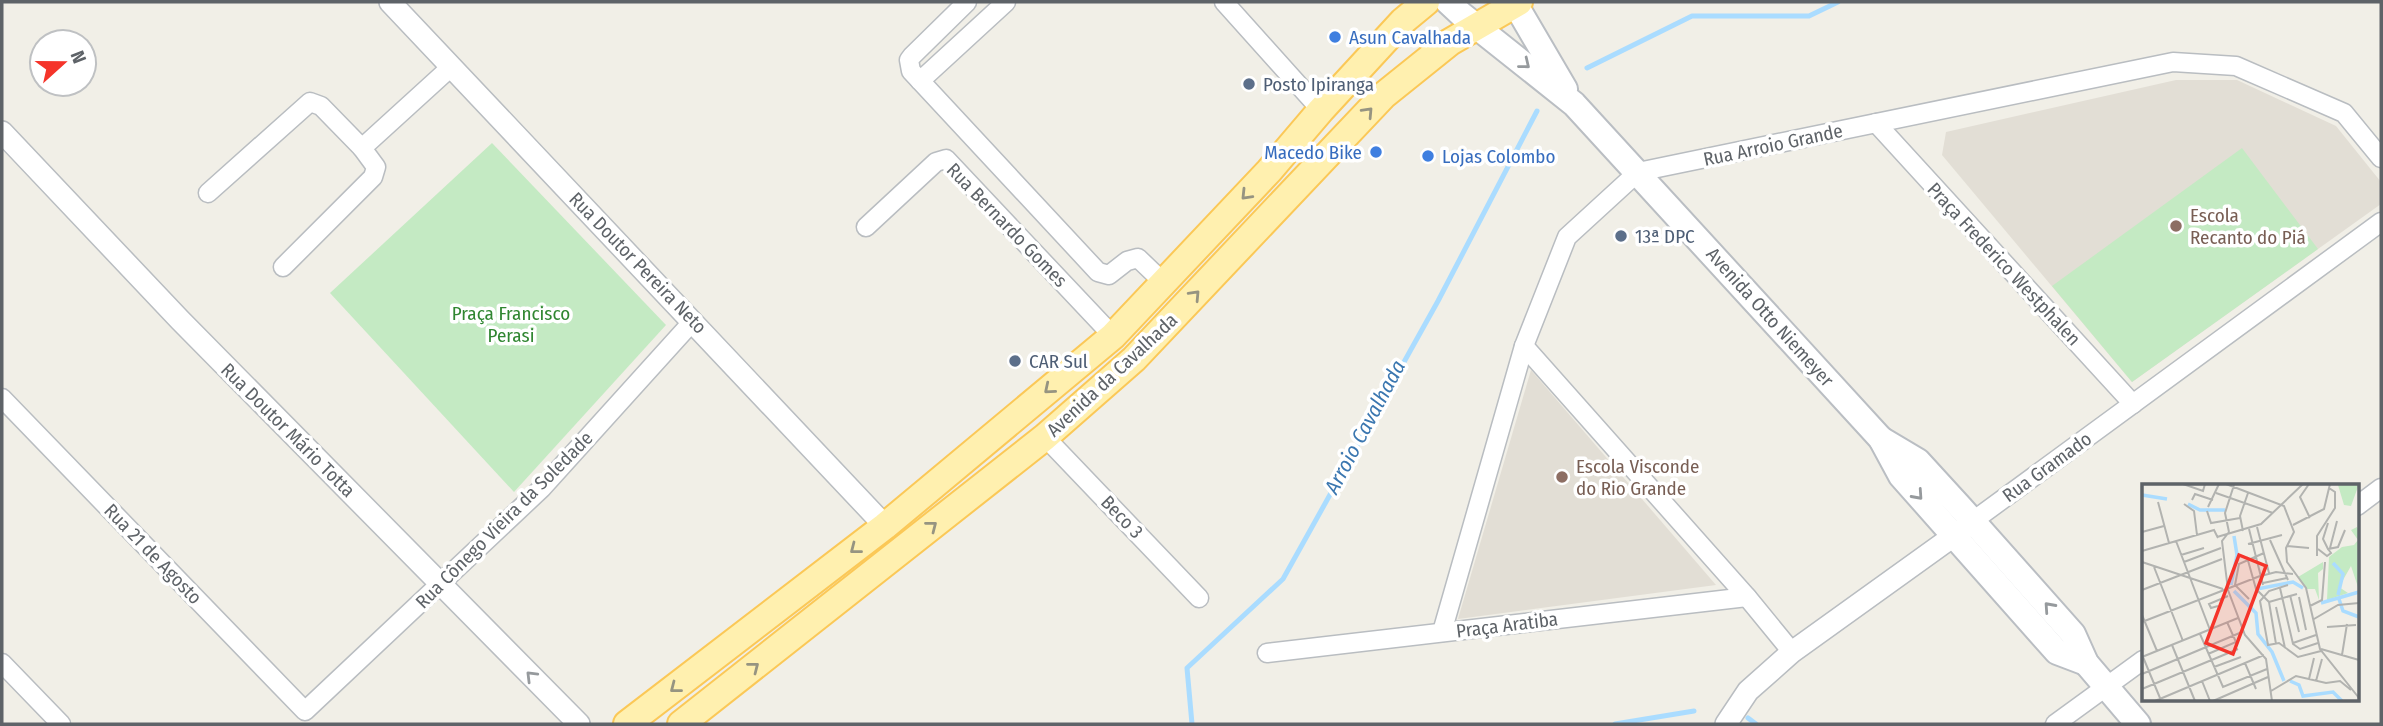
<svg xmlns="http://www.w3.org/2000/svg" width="2383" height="726" viewBox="0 0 2383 726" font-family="'Fira Sans Condensed',sans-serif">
<rect width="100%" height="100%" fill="#f1efe7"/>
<g fill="#e2ded5">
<polygon points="2176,80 2237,80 2336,126 2381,182 2381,204 2132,382 1942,155 1946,132"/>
<polygon points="1531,370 1716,585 1458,619"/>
</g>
<g fill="#c4eac3">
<polygon points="492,143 666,325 514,492 330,293"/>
<polygon points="2242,148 2318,249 2132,382 2052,286"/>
</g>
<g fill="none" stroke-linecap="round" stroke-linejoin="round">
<g stroke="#aadcff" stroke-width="5">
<polyline points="1587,68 1692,16 1809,16 1838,2"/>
<polyline points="1748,718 1756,724"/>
<polyline points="1192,724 1187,668 1283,579 1438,301 1537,111"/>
<polyline points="1615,724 1694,711"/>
</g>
<defs>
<g id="minor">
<polyline points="967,2 912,56 909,60 911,71 1098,272 1109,275 1127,261 1138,258 1163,282"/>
<polyline points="1224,2 1321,110"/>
<polyline points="920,81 1006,2"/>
<polyline points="1876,123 2133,404"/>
<polyline points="208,193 310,102 321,106 362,148 451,67"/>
<polyline points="866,227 936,162 946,159 1113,336"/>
<polyline points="283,267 373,177 376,167 362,148"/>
<polyline points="1524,346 1747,597 1792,652"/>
<polyline points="2,398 305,711 542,488 693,321"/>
<polyline points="1045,437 1199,598"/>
<polyline points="2357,506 2381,488"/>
<polyline points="1973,521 2381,222"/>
<polyline points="1442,632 1524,346 1567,237 1638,172 2173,62 2236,66 2344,113 2381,158"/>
<polyline points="1267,653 1747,597"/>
<polyline points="2,663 61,724"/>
<polyline points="2055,724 2143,660"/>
</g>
<g id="tertiary">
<polyline points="390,2 885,526"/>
<polyline points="2,132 180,320 579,724"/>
<polyline points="1726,724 1748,691 1792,652 1966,527"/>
</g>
<g id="secondary">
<polyline points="1448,2 1462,15 1574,104 1881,439 1901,476 2057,652 2086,663"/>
<polyline points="1514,2 1565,89"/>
<polyline points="1881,439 1918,461 1961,508 2073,634 2086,663 2138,724"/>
</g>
<g id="primary">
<polyline points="627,724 885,526 1113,336 1269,171 1321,110 1403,21 1426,2"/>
<polyline points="681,724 1045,437 1134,359 1384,95 1450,42 1519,2"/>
</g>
</defs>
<use href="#minor" stroke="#b9bdc1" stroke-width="21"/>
<use href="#tertiary" stroke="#b9bdc1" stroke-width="24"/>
<use href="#secondary" stroke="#babec3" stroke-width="28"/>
<use href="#primary" stroke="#fbc857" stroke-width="30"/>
<use href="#minor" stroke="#fff" stroke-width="18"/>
<use href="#tertiary" stroke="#fff" stroke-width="21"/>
<use href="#secondary" stroke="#fff" stroke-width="24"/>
<use href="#primary" stroke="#fff0af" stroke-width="26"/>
</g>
<defs><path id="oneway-chevron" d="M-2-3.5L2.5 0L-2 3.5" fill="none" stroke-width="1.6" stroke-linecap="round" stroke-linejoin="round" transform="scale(1.75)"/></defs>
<g stroke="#969a9d">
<use href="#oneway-chevron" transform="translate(1525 64) rotate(39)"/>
<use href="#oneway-chevron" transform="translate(1918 495) rotate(48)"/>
<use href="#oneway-chevron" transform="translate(2049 607) rotate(-132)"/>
<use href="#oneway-chevron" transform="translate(531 676) rotate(-135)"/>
</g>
<g stroke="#969481">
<use href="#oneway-chevron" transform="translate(1368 112) rotate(-47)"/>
<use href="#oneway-chevron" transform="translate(1246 195) rotate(134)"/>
<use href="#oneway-chevron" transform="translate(1195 295) rotate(-47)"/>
<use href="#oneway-chevron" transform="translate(1049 389) rotate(140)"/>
<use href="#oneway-chevron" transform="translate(932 526) rotate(-38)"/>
<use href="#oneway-chevron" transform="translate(855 549) rotate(142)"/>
<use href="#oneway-chevron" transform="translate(754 667) rotate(-38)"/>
<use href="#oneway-chevron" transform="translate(675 688) rotate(142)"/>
</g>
<g fill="#3f7fe0" stroke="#fff" stroke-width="2.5">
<circle cx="1335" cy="37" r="7"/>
<circle cx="1376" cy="152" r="7"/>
<circle cx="1428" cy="156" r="7"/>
</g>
<g fill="#5c6f8a" stroke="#fff" stroke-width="2.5">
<circle cx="1249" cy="84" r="7"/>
<circle cx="1621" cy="236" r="7"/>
<circle cx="1015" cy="361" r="7"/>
</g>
<g fill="#8d6e63" stroke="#fff" stroke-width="2.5">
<circle cx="2176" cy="226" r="7"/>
<circle cx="1562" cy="477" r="7"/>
</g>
<g text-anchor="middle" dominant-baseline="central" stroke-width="7" stroke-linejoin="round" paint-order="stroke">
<g font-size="19" fill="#366cbe" stroke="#fff" text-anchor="start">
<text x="1349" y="37">Asun Cavalhada</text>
<text x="1362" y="152" text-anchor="end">Macedo Bike</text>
<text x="1442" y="156">Lojas Colombo</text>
</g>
<g font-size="19" fill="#4e5e75" stroke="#fff" text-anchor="start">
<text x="1263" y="84">Posto Ipiranga</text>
<text x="1635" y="236">13ª DPC</text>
<text x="1029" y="361">CAR Sul</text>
</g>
<g font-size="19" fill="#5e6368" stroke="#fff">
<text transform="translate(1773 145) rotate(-12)">Rua Arroio Grande</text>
<text transform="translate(1007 225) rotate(46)">Rua Bernardo Gomes</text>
<text transform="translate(638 263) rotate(46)">Rua Doutor Pereira Neto</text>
<text transform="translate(2004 264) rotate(47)">Praça Frederico Westphalen</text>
<text transform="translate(1770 317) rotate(48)">Avenida Otto Niemeyer</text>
<text transform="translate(1112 375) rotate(-43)">Avenida da Cavalhada</text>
<text transform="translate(288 430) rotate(45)">Rua Doutor Mário Totta</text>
<text transform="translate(2047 467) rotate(-36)">Rua Gramado</text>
<text transform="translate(1122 517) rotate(46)">Beco 3</text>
<text transform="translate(504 520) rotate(-45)">Rua Cônego Vieira da Soledade</text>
<text transform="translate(153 554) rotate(46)">Rua 21 de Agosto</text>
<text transform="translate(1507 625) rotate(-7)">Praça Aratiba</text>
</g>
<g font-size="19" fill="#785e54" stroke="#fff" text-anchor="start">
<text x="2190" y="215">Escola<tspan x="2190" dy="22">Recanto do Piá</tspan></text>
<text x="1576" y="466">Escola Visconde<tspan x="1576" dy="22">do Rio Grande</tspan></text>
</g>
<g font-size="19" fill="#308631" stroke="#fff">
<text x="511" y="313">Praça Francisco<tspan x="511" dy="22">Perasi</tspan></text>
</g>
<g font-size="21" font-style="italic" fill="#3b77b0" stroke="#fff">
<text transform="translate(1365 427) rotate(-62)">Arroio Cavalhada</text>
</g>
</g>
<g transform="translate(2142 484)">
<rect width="217" height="217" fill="#f1efe7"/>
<path d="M 217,0 L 209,22 L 202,21 L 196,1 ZM 215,43 L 217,46 L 217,106 L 209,82 L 197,103 L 206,109 L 185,116 L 187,73 L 200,63 L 212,61 L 216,56 L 209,46 ZM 181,78 L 181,85 L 176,89 L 177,116 L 173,105 L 165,105 L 156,93 Z" fill="#c4eac3"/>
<path fill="none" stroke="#aadcff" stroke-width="3.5" d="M 0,11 L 25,15M 46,20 L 58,26 L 83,26M 191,79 L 201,90 L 196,111M 89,101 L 95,71 L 92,52M 115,105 L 151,98 L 161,104M 92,107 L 114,129 L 116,150 L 130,168 L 142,197M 197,115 L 201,127 L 217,133M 179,119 L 217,108M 148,197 L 157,201 L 161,212 L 191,208 L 200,217"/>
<path fill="none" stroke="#b2b3b0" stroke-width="2" d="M 41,0 L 61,7 L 63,0M 84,0 L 142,22 L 152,48 L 144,64 L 145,78 L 164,104 L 178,165 L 217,214M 167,0 L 158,13 L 168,34M 74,9 L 131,29M 50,16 L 53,10 L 71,16M 16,18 L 27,59M 42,20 L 52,27 L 55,51M 66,23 L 77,0M 65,27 L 69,39 L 98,34M 186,39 L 181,55 L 186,65 L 196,63 L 203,46M 151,41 L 182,25 L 188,0M 115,43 L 127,89M 107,45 L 121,101M 101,47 L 98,32 L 106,9M 0,48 L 22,42M 87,48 L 83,29 L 92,1M 87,48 L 80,57 L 86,106 L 103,151 L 124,175 L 130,217M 75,53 L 119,40 L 161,0M 128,56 L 146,96M 34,57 L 68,146M 106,60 L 140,51M 145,62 L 167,64M 188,64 L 195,37M 176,65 L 185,72 L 189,69 L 186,65M 0,67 L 72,46 L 76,54M 39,71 L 62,64M 175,72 L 175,52 L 193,24 L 193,8 L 187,4M 105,73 L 114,105 L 127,118M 0,78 L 81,105M 42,78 L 79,64M 12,83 L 41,157M 115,93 L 134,88 L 151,90M 121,99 L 145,94M 146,101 L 127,107 L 118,117 L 126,161 L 137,159 L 156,173 L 179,167M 138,104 L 151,160 L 158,165 L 176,159M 0,106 L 80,75M 148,111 L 157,148M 157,113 L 164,146M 107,115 L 93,101 L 97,80 L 122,69M 127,118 L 134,160M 127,118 L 155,110M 76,122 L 69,124 L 67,120 L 86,112M 168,122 L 180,116 L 183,78M 134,123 L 143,164M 0,131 L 15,167M 172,135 L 196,121 L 217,119M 0,138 L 118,92M 185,143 L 214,141M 58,150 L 81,203 L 125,185M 151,159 L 174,151M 30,161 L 53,217M 179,165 L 217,176M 66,170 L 94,158 L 85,138M 200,171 L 205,140M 0,173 L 96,134M 1,173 L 18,214M 103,179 L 114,205M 72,183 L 99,173M 0,190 L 100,148M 167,195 L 172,174M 60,197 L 68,217M 174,197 L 180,175M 0,205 L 96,165M 129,207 L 154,192 L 184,199 L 198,197 L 209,206M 13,217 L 122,171M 71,217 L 126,193"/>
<path fill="#f5342a" fill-opacity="0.15" stroke="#f5342a" stroke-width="3.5" d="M 97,71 L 124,82 L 91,170 L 64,159 Z"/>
<rect width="217" height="217" fill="none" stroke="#5e6368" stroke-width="3.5"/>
</g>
<rect width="2383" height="726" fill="none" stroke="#5e6368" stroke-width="7"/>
<g transform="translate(63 63) rotate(69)"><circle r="33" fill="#ffffff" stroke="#bfc1c3" stroke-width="2"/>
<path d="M0-5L12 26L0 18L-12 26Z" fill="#f5342a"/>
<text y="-10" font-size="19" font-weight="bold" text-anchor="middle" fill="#5e6368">N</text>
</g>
</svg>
